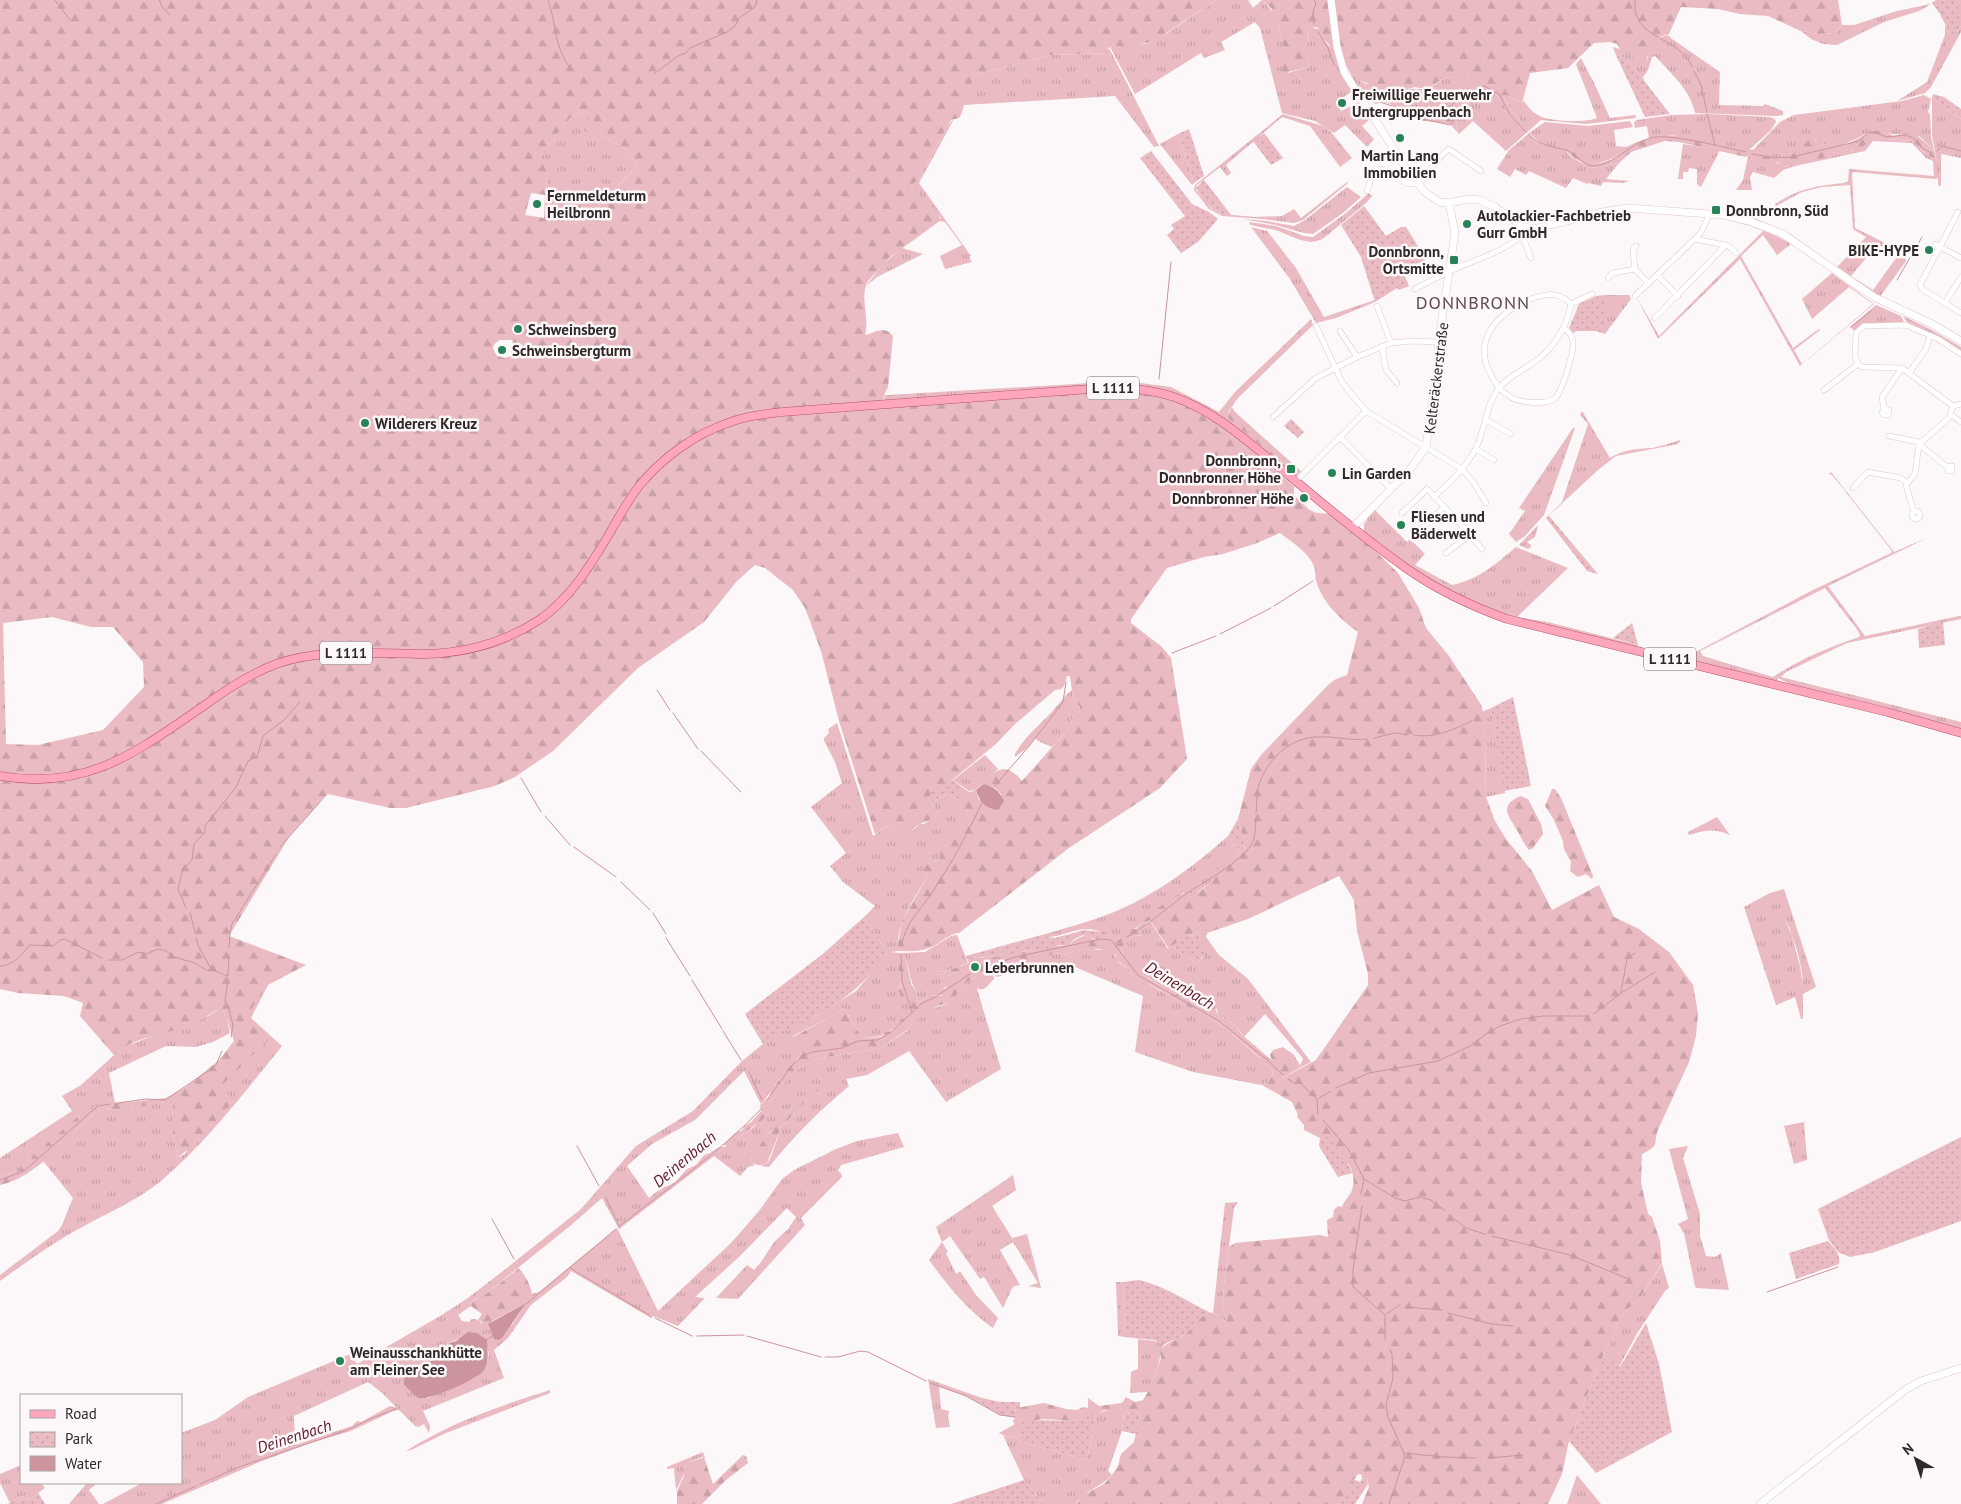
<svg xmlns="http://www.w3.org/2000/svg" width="1961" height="1504" viewBox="0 0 1961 1504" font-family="'PT Sans',sans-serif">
<defs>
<pattern id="grass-tufts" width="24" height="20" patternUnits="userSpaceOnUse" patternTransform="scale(1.25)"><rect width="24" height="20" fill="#eabbc2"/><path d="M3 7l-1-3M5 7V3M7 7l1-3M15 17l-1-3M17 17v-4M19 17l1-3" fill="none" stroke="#c9a1a7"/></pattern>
<pattern id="forest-firs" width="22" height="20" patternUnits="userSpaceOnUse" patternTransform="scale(1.25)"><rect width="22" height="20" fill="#eabbc2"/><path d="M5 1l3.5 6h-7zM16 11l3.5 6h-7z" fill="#c9a1a7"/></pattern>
<pattern id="park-dots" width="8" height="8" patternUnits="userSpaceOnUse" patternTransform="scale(1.25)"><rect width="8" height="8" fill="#eabbc2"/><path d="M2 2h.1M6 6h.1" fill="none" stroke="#c9a1a7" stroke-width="1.8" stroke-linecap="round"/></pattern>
</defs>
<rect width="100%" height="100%" fill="#fcf7f8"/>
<g fill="url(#grass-tufts)" fill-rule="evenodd">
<path d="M 1216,0 L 1248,0 L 1253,8 L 1262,0 C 1274,12 1279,21 1281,38 C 1281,42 1284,46 1284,50 C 1286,62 1280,58 1288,73 L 1309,67 C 1308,55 1304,38 1311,28 L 1321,29 L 1322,32 L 1318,37 L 1323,39 L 1329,46 L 1336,46 L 1353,91 L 1336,102 L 1341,111 L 1360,102 L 1371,118 L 1362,126 L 1374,139 L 1367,147 L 1345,125 L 1334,133 L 1315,121 L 1282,113 L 1260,28 L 1255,22 L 1221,42 L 1225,50 L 1204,58 L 1201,53 L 1135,94 L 1110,47 L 1145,44 L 1166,34 Z"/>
<polygon points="1931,4 1919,11 1884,22 1837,45 1823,44 1811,39 1801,31 1818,34 1837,33 1842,25 1854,25 1897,11"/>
<polygon points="1945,25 1950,34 1957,32 1961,26 1961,32 1931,87 1925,93 1897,101 1927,82 1945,35"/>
<path d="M 1668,35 L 1672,39 L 1720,72 L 1719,105 L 1763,106 L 1765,104 L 1783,111 L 1783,115 L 1777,116 L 1695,113 C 1691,91 1670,72 1655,56 L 1652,57 L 1648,70 L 1643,77 L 1645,82 L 1628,60 L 1615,53 L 1613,47 C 1619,49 1626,50 1632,54 C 1635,56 1638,60 1641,62 L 1648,60 C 1645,47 1657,37 1668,35 Z"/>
<polygon points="1109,48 1159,146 1154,147 1115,96 964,105 969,98 972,79 975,75 1051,55 1108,53 1107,50"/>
<path d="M 1581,58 L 1595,85 L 1610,118 L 1635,115 L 1636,118 L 1586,124 L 1541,120 L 1506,151 L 1473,121 L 1459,134 L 1456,128 L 1458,119 L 1457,107 L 1478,94 L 1491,89 L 1503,103 L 1511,118 L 1523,123 L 1513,113 L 1502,95 L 1506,95 L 1522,103 L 1524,101 C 1528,107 1532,112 1538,115 C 1548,122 1586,123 1597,118 L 1576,64 Z"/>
<path d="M 1455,76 L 1462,76 L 1470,81 L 1470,90 L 1449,109 L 1441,113 L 1421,115 L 1416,108 L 1413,108 L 1407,111 C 1397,107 1387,100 1376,104 C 1366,100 1354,92 1354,80 L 1359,80 L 1366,84 L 1383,84 L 1391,90 L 1394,87 L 1403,91 C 1413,86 1420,91 1428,88 C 1438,84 1441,78 1455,76 Z"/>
<path d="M 1924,95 L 1931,99 L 1928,112 L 1930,114 L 1931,137 L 1934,150 L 1919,136 L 1870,132 L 1838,147 L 1829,147 L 1814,139 C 1803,144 1796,155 1784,159 L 1758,155 L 1753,150 L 1780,122 L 1794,115 L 1902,101 Z"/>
<path d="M 1932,97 L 1961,119 L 1961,158 L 1941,154 L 1941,186 L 1938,185 L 1938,175 L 1938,178 L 1935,179 L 1853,172 L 1852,174 L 1855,228 L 1907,254 L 1905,254 L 1906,261 L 1879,298 L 1796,240 L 1750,218 L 1776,205 L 1775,203 L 1777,203 C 1800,188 1817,186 1844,183 L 1848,181 L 1849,169 L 1934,176 L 1933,161 L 1926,158 L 1912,143 L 1873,141 L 1865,151 L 1795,166 L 1783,170 L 1774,178 L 1753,172 L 1750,177 L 1752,190 L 1736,190 L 1743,180 L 1748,156 C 1761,163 1776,159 1786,167 L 1797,162 L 1854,151 L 1874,138 L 1913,141 L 1927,155 L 1936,159 L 1937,163 L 1932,135 ZM 1850,185 L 1853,229 L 1866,237 L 1837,267 L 1789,233 L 1754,218 L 1802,192 L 1822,187 ZM 1881,246 L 1885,248 L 1887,246 L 1899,254 L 1873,290 L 1851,276 L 1873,250 Z"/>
<path d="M 585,111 L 590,115 L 599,135 C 615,143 632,149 636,168 C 614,186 582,233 551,228 L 545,216 L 547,170 L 538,152 L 548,146 L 570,118 Z"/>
<polygon points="1283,114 1323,126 1331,132 1352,158 1340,167 1310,126 1282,117 1226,165 1231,173 1227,176 1220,167 1196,186 1196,190 1210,208 1221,214 1255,217 1282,216 1294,209 1301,218 1347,182 1348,183 1303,220 1294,223 1263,219 1222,216 1209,209 1194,190 1195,185"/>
<path d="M 1707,114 L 1770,117 L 1775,119 L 1776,122 L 1771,130 L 1749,150 C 1735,147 1723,149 1710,142 L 1703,144 L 1696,141 L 1688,141 L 1674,135 L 1649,139 L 1647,126 L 1635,128 L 1634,122 L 1637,120 L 1672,115 Z"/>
<polygon points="954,119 919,183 971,256 969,257 972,262 945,269 940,256 962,245 945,222 939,221 941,218 916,192 913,192 911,188 913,184 920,179 922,172 948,125"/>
<polygon points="1630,121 1633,127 1614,130 1616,146 1627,147 1614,158 1595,164 1585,160 1573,149 1552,147 1543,145 1529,133 1545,122 1588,126"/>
<polygon points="1178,134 1194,183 1192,185 1160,144"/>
<polygon points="1528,134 1536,142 1545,147 1566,151 1571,157 1591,168 1619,163 1606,179 1629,181 1622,183 1603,182 1601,186 1588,183 1587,184 1573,178 1566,188 1529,171 1526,175 1515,169 1510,177 1497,169 1509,150"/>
<polygon points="1683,144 1720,150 1701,187 1697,184 1697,169 1689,168 1688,172 1683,172 1683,179 1678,179"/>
<polygon points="1347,187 1361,197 1343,213 1313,234 1304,233 1276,225 1243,219 1266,221 1294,226 1305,220"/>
<path d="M 1369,193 L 1372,196 L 1366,203 L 1324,238 C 1307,248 1292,235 1275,230 C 1267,228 1256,227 1249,224 L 1250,222 L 1276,226 L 1304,236 L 1313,237 L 1346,213 Z"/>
<path d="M 1722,219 C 1747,224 1769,231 1791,244 L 1777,255 L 1763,235 L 1741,256 L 1793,348 L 1819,329 L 1820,330 L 1794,350 L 1802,364 L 1873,304 L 1849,287 L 1812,319 L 1802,299 L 1832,273 L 1874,304 L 1800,366 L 1740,259 L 1658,339 L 1636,296 L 1659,336 L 1763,231 L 1746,224 Z"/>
<polygon points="1251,227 1267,231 1296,268 1324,317 1375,300 1375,302 1336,318 1316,323 1290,279"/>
<polygon points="902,248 923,254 877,277 866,286 883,264"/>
<polygon points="1604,295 1629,295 1631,299 1605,334 1596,331"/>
<polygon points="1876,305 1901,316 1904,322 1864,325 1855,331 1850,327"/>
<polygon points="1903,316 1932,330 1961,347 1961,351 1942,338 1908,324"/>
<polygon points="1311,319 1313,325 1238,398 1228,412 1233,422 1271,454 1302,475 1297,480 1276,464 884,401 885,393 885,395 888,395 1125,381 1171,387 1219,412 1235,392"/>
<path d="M 1582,411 L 1610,458 C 1624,449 1637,449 1652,448 C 1662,446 1671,443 1680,440 L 1680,442 L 1678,443 L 1678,444 L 1616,456 L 1598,470 L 1542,522 L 1562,502 L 1588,424 L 1580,415 Z"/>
<polygon points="1573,428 1575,428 1544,515 1525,536 1516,542 1509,534 1525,511 1519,508"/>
<path d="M 1831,472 L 1894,552 L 1929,537 L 1828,586 L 1865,636 L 1959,616 L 1961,616 L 1961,619 L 1847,643 L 1786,672 L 1781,677 L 1961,722 L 1961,730 L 1924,719 L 1798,688 L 1778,678 L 1776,682 L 1770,681 L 1648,652 L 1642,649 C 1658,645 1676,657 1692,654 L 1811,591 L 1891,553 L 1892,551 L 1838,482 L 1832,475 L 1829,474 ZM 1825,588 L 1856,628 L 1860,635 L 1859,637 C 1829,647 1799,660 1773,677 L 1703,656 L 1700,651 Z"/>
<path d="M 1374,509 L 1407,542 L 1410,539 L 1425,554 L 1415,565 L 1452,585 C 1478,580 1497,563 1516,547 L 1568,568 L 1517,617 L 1548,622 L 1638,645 L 1637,647 L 1519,620 L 1489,610 L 1422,577 L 1364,532 L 1364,524 Z"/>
<polygon points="1538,525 1535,537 1527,542 1531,545 1531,547 1528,549 1519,545"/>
<path d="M 1072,690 L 1073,698 L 1080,707 L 1080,711 L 1072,717 L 1071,726 L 1052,747 L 1038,741 L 1035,738 L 1027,748 L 1015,757 L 1015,754 C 1025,735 1043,723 1056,707 C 1062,701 1064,696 1072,690 Z"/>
<polygon points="1491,708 1505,793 1486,797 1485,737 1482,712"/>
<path d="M 837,723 L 873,836 L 887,826 L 900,840 L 920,824 L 924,824 L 935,816 L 935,808 L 932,803 L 946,794 L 957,800 L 962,808 L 967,810 L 968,814 L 960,824 L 948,832 L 940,853 L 941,856 L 937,861 L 929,863 L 925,867 L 927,877 C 914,899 895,925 898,951 L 891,952 L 899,953 L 900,984 L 901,986 L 898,988 L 905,1002 L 912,1009 C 905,1018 896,1031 885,1032 L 882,1036 L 862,1038 L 844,1008 L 827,1019 L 793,1036 L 801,1053 C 796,1064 786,1072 778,1081 C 771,1089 768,1097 761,1104 L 744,1071 L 695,1120 L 652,1144 L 627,1166 L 649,1198 L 661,1188 L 670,1185 L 676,1181 L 687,1169 L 696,1165 L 704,1155 L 710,1153 L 719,1147 L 725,1147 L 755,1126 L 786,1079 L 794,1071 L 816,1059 L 881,1048 L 913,1027 L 910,1024 C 916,1021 920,1016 926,1012 C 934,1007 944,1007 951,1000 C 959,993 964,984 974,977 L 980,982 L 977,989 L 1001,1069 L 946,1102 L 909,1051 L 867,1075 L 846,1079 L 849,1086 C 820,1110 793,1137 769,1167 L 761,1166 L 767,1163 L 770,1159 L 782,1126 L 813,1095 L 813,1093 L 825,1086 L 826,1084 C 803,1092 787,1111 773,1130 L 770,1131 L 752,1157 L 751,1162 L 755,1165 L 748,1167 L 740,1176 L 714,1156 L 619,1229 L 602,1198 L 570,1226 L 483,1296 C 479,1295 472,1301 468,1304 L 471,1306 L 458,1315 L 462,1321 L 469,1322 L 472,1319 C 480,1318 482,1324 486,1330 L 488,1324 L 490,1330 L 512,1325 L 531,1294 L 539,1292 L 617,1228 L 658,1311 L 731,1243 L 759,1211 L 782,1179 L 794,1170 L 836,1149 L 857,1141 L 898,1133 L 904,1147 L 841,1165 L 838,1171 L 841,1173 L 842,1177 L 801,1218 L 805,1225 L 738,1299 L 716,1298 L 747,1265 L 754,1270 L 761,1262 L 774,1242 L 788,1229 L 796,1217 L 787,1208 L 739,1257 L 695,1297 L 705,1298 L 678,1326 L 653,1316 L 651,1318 L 571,1271 L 567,1277 L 531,1305 L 508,1338 L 494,1350 L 504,1378 L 423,1411 L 430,1426 L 429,1433 L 424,1424 L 419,1427 L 415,1426 L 399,1410 L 393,1411 L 351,1431 L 307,1444 L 257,1463 L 162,1504 L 103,1504 L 142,1483 L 181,1483 L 181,1433 L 215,1420 L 248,1397 L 348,1355 L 350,1354 L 357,1364 L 440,1316 L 468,1298 L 503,1271 L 581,1209 L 636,1146 L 693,1111 L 742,1061 L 763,1044 L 776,1035 L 818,1015 L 856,991 L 888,954 L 864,917 L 875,906 L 843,882 L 830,866 L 846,853 L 811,807 L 842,783 L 835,762 L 824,741 L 824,738 L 829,733 L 828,729 ZM 473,1333 C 485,1342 493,1349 486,1365 C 477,1385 446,1386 429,1398 L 411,1391 L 404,1385 L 404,1377 L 426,1365 L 437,1357 L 448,1343 ZM 368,1382 L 381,1392 L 397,1408 L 390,1406 L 361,1422 L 357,1421 L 352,1426 L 295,1445 L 294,1416 Z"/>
<polygon points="985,755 998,769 975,790 969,791 953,780"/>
<path d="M 1717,817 L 1730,835 C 1715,828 1705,830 1689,835 L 1688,832 Z"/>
<path d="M 1228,836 L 1241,852 L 1234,854 L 1212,881 L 1199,891 L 1193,894 L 1183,893 L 1160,907 L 1124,938 C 1115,939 1101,930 1089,929 C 1072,928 1056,941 1038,936 C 1062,929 1086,923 1109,914 C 1153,897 1193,867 1228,836 Z"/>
<path d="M 1784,889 L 1816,987 L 1803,994 L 1803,1019 L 1801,1019 L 1795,997 L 1776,1005 L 1744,907 L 1770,893 L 1790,929 L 1800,966 L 1803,987 C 1802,951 1788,924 1770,893 Z"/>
<path d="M 1150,921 L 1168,949 L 1172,946 L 1195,962 L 1198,966 L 1200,959 L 1203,958 L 1205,949 L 1198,933 L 1207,933 L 1206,937 L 1219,955 L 1248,979 L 1311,1062 L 1301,1067 L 1300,1066 L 1303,1059 L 1301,1056 L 1265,1014 L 1244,1037 L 1237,1027 L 1218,1015 L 1217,1009 L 1209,1004 L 1205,1007 L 1200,1008 L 1177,994 L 1174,995 L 1140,973 L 1130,964 L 1121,950 C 1127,943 1130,933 1141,936 L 1139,931 Z"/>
<path d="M 957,935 L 968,963 L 943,972 L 932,969 L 937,972 L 937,975 L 941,974 L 944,979 L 953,973 L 960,972 C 957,977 951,978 948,982 C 945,986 945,988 941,992 L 944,992 L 944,995 L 928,996 L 918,1002 L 916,997 L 917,992 C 908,980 910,965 903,953 L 925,952 L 951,936 Z"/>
<polygon points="1092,949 1099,950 1105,949 1113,952 1118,962 1127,968 1133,976 1174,998 1183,1005 1205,1013 1211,1020 1221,1024 1272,1069 1273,1073 1268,1083 1261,1085 1193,1072 1135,1052 1143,996 1068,964 1026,968 997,977 993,974 993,973 1004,969 1007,971 1030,960 1046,960 1050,955 1061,953 1064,955 1073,951"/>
<path d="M 269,983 L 251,1018 L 282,1046 C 244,1093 207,1142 161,1181 C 138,1200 111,1211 86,1225 C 55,1241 28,1261 0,1281 L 0,1275 L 58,1231 L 62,1225 L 73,1198 L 43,1161 L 95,1113 L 104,1109 L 115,1110 L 173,1101 L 173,1134 L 178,1158 L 185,1154 L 221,1085 L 269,1038 L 247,1017 L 262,988 Z"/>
<polygon points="221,1007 227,1019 230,1033 213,1042 196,1047 166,1046 109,1073 115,1103 103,1103 77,1117 27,1163 18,1170 0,1177 0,1158 72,1111 62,1096 81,1085 123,1047 210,1015"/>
<polygon points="1804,1122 1807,1160 1794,1164 1784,1126"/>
<polygon points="1688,1146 1683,1158 1700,1214 1700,1236 1706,1256 1715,1257 1721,1253 1729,1290 1696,1288 1695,1286 1684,1233 1678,1224 1688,1219 1669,1149"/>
<path d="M 1013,1175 L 1016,1190 L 992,1206 L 1012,1238 L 1027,1234 L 1041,1288 L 1028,1286 L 1038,1283 L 1013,1242 L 1000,1250 L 1020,1285 L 1015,1286 L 1012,1288 L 1003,1308 L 984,1277 L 980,1279 L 950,1236 L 942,1242 L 948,1252 L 946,1253 L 956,1274 L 960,1271 L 976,1295 L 998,1318 L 993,1328 C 967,1310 948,1286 929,1260 L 942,1242 L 936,1227 Z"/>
<polygon points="1238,1202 1234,1208 1222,1301 1227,1321 1225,1321 1218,1315 1213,1313 1225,1203"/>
<polygon points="1662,1264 1669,1288 1665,1291 1638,1332 1619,1367 1603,1356 1617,1329 1618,1321 1629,1308 1638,1301"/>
<polygon points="1116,1282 1123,1282 1125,1337 1118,1336"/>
<path d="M 1138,1339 L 1154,1341 L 1164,1344 C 1160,1353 1160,1360 1157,1369 C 1155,1377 1151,1384 1148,1392 L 1130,1393 L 1131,1372 L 1138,1369 Z"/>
<polygon points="928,1379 982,1398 981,1404 966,1396 939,1386 941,1409 949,1411 948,1418 950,1427 936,1428"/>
<path d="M 550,1390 L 550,1393 L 446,1433 L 411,1450 L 406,1451 C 451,1422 500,1406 550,1390 Z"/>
<path d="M 1120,1408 L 1124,1411 L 1122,1431 L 1108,1471 L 1112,1475 C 1100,1488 1084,1490 1076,1504 L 1044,1504 L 1024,1480 L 1003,1435 L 1007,1437 L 1010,1436 L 1019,1439 L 1018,1441 L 1087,1460 L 1096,1413 Z"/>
<polygon points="703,1452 705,1458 701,1457 690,1462 676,1490 674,1468 667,1469 667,1467"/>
<polygon points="21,1465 21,1483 41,1483 45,1488 38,1493 39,1494 28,1500 23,1496 10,1503 0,1483 0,1474"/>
<polygon points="1577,1475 1601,1504 1567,1504"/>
<polygon points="87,1483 97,1483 89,1490 99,1504 69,1504"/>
</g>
<g fill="url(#forest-firs)" fill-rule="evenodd">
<path d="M 0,0 L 1216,0 L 1156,40 L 1135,46 L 1110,47 L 1107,49 L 1108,53 L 1051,55 L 975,75 L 972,79 L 971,96 L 964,105 L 961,115 L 959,118 L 951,120 L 948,125 L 922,172 L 920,179 L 913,184 L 911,188 L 913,192 L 916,192 L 934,208 L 941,220 L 889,258 L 868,281 C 859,296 870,318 865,335 C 876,333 883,324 893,336 L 888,387 L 884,395 L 883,407 C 930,403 976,399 1023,396 C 1071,392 1132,383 1178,401 C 1223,419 1257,455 1294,486 L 1294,495 C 1301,501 1309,513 1319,513 C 1324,514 1326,513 1332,514 L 1368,544 L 1398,573 L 1419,608 L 1426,628 L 1449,656 L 1482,706 L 1485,737 L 1486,797 L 1495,821 L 1506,839 L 1532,871 L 1552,910 L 1599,885 L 1614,917 L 1639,929 L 1669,952 L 1693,985 L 1698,1013 L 1696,1036 L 1689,1062 L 1657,1132 L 1655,1145 L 1651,1149 L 1642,1154 L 1641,1183 L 1648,1214 L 1652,1217 L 1660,1241 L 1662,1263 L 1638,1301 L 1629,1308 L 1618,1321 L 1617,1329 L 1603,1356 L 1569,1441 L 1562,1474 L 1548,1504 L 1362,1504 L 1369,1487 L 1367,1478 L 1364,1479 L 1361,1478 L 1362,1475 L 1358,1474 L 1338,1504 L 1077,1504 L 1081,1496 L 1104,1484 L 1112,1475 L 1118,1466 L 1121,1454 L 1134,1442 L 1140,1414 L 1135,1412 L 1124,1413 L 1120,1408 L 1109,1412 L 1105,1410 C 1098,1412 1082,1421 1076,1421 C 1058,1421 1032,1414 1018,1428 L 1020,1435 L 1019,1439 L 1010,1436 L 1007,1437 L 999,1433 L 1015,1424 L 1013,1422 L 1016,1413 L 1015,1410 L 1017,1408 L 1044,1403 L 1066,1409 L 1077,1410 L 1083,1407 L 1088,1408 L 1088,1398 L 1099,1406 L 1122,1403 L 1126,1397 L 1135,1402 L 1143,1400 L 1149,1390 L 1150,1382 L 1154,1378 L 1161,1358 L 1160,1352 C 1166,1342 1170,1343 1179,1338 C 1191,1332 1197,1318 1209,1312 L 1218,1315 L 1225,1321 L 1227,1321 L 1222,1301 L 1229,1247 L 1235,1243 L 1320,1235 L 1328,1237 L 1327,1220 L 1333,1217 L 1334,1210 L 1338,1206 L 1342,1207 C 1344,1200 1350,1196 1352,1190 C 1359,1169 1340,1151 1328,1138 L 1320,1138 L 1304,1130 L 1304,1125 L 1297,1117 L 1298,1115 L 1292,1102 L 1262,1085 L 1268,1083 L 1273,1073 L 1272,1069 L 1266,1065 L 1258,1056 L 1221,1024 L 1211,1020 L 1205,1013 L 1183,1005 L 1174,998 L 1151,985 L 1144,984 L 1133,976 L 1127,968 L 1115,959 L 1116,956 C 1107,944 1076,950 1063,955 L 1061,953 L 1050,955 L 1046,960 L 1037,962 L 1036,960 L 1030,960 C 1025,965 1014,967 1007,971 L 1004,970 L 993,973 L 994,979 C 989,983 986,991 978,989 L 979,982 L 974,977 C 964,984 959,993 951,1001 C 946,1005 941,1004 936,1007 C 932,1010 930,1012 926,1013 L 917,1021 L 910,1024 L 913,1027 L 910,1030 L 907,1030 L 881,1048 L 816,1059 L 794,1071 L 771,1102 L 766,1117 L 727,1146 L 723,1145 L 735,1133 L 743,1130 L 744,1126 L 751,1122 L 761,1111 L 760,1105 L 769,1097 L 771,1090 L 791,1065 L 797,1061 L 801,1053 L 793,1037 L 827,1019 L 844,1008 L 862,1038 L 882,1037 L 885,1032 L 891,1031 L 899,1025 L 899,1021 L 912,1009 L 901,999 L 900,993 L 897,990 L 901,986 L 898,974 L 899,966 L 897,964 L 899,953 L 903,953 L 905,955 L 911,984 L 917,992 L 916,997 L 918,1002 L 928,996 L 942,996 L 944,992 L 941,992 L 941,989 L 945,989 L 947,982 L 960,972 L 953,973 L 944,979 L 941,974 L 937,975 L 937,972 L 930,968 L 943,972 L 969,963 L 969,959 L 971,957 C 981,960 989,954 998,958 L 1003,952 C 1020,952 1039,951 1055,946 C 1059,945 1062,947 1067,945 C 1077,941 1082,930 1094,940 L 1103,932 L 1119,938 L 1124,938 L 1131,929 L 1136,929 C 1146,918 1167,898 1181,894 C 1187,892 1193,895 1200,891 C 1215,881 1217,865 1230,856 C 1234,853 1239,853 1244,851 L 1245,844 L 1238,819 L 1251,769 L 1261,755 L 1328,685 L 1336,679 L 1347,675 L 1358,632 C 1340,619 1323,603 1316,581 C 1315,577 1316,571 1314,566 C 1308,552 1292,542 1280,533 L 1257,543 L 1223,554 L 1204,557 L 1167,568 L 1131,619 L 1131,623 L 1162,647 L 1171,658 L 1187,759 L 1160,788 L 1069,848 L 959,933 C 947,934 938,946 926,949 C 918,952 907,951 898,951 L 897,948 L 902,921 L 927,877 L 924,867 L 929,863 L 937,861 L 941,856 L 937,847 C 943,833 958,826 968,814 L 967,810 L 958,808 C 957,801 957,793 963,788 L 969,792 L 974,791 C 992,775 1002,757 1022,781 L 1071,726 L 1072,717 L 1080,711 L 1080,707 L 1073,698 L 1070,676 L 1067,676 L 1064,686 L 1061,689 L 1055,690 L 1015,724 L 996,744 L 929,799 L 935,808 L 935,816 C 929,821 926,821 920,824 C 912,827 908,837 900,840 L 887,826 L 875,834 L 839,721 L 821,651 L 805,608 L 793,590 L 765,568 L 755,565 L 737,581 L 704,622 L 638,668 L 553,751 L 515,777 L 495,786 L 406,808 L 390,808 L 328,794 L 291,834 L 229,936 L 306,965 L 262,988 L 248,1017 L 270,1038 L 222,1085 L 233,1102 L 202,1136 L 178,1158 L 173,1134 L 173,1102 L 115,1110 L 104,1109 L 95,1113 C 68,1136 36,1178 0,1185 L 0,1177 L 18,1170 L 77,1117 L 89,1109 L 103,1103 L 129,1102 L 166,1098 L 186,1087 L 219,1060 L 234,1041 L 227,1019 L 221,1007 C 210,1014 199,1022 187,1026 C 162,1036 135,1036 114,1055 L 80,1016 L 83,1003 L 64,996 L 18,993 L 0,989 ZM 585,111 L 589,115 L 584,130 L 595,139 L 599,135 C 615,143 632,149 636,168 C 615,186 581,233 551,228 L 545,216 L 547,170 L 539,152 L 548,146 L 570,118 ZM 531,193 L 545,195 L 544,218 L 525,215 ZM 500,340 L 512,340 L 513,343 L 510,356 L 505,358 L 497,356 C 491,347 492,345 500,340 ZM 52,617 L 91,627 L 113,627 L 143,662 L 144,687 L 103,730 L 38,745 L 6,744 L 3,623 ZM 984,784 L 994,787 L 1002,795 L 979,800 L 976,790 ZM 1339,876 L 1354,900 L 1357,931 L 1368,974 L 1368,985 L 1316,1060 L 1279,1080 L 1301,1067 L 1294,1055 L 1283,1047 L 1273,1050 L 1270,1055 L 1272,1060 L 1269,1058 L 1241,1034 L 1237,1027 L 1218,1015 L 1213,1003 L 1205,1007 L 1200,1008 L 1177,994 L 1174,995 C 1158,984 1139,976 1129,960 C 1126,955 1123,955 1121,950 C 1130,939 1129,936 1143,935 L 1139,931 L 1150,920 L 1169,949 C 1180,940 1193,931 1207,933 L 1248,919 Z"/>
<path d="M 1262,0 L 1838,0 L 1842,25 L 1837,33 L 1818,34 L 1801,31 L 1768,16 L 1740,14 L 1718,9 L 1681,7 L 1669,34 L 1659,37 L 1656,46 L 1649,48 L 1650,55 L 1647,56 L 1648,62 L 1640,62 L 1636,64 L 1632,61 L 1632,54 L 1621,51 L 1617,44 L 1610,42 L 1594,43 L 1568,68 L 1530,73 L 1522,103 L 1506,95 L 1502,95 L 1513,113 L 1523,123 L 1523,125 L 1511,118 L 1503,103 L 1491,89 L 1487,90 L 1457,107 L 1458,119 L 1456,128 L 1459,134 L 1450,124 L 1417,120 L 1391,105 L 1392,103 L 1407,111 L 1413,108 L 1416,108 L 1421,115 L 1441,113 L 1449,109 L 1470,90 L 1470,81 C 1454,71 1441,79 1427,89 L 1414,87 L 1403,91 L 1394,87 L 1389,90 L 1383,85 C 1368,87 1364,79 1354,80 L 1346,65 L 1340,44 L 1332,47 L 1323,39 L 1318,39 L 1319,35 L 1322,32 L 1317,27 L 1311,28 L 1308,33 L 1307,40 L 1309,67 L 1284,73 C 1279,65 1285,59 1284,50 C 1284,46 1281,42 1281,38 C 1279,27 1279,21 1270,14 L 1272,9 Z"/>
<path d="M 1881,130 L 1894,136 L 1906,133 L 1915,134 L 1934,150 L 1936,159 L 1927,155 L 1913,141 L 1874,138 L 1858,150 L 1784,167 L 1778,162 L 1773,163 L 1759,161 L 1748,156 L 1746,157 L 1679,142 L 1665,141 L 1631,152 L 1619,163 L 1591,168 L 1580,161 L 1574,158 L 1566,151 L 1552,150 L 1540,145 L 1528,134 L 1529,133 C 1543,151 1558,144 1577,150 L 1586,160 L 1595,164 L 1614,159 L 1624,148 L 1637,142 L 1653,137 L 1680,135 L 1688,141 L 1694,140 L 1705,144 L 1713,140 L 1720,147 L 1727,146 L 1754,150 L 1758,155 L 1781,159 L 1789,157 L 1810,139 C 1820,139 1826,148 1836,147 C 1852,145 1865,131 1881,130 Z"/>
<polygon points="1232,407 1235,412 1303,473 1302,475 1271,454 1229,419 1227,415"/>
<polygon points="1552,789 1555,789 1561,798 1593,876 1592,879 1586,874 1578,877 1570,871 1571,862 1564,849 1563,841 1554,820 1545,806"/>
<path d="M 1520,796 L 1528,799 L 1541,824 L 1543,834 L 1533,848 L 1529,850 C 1524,844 1522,839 1518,832 C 1510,817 1497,807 1520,796 Z"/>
<path d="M 826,1084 L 827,1086 L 813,1093 L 813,1095 L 782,1126 L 767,1163 C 761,1166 757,1166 751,1162 C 752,1149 799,1097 811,1090 C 815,1087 821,1086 826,1084 Z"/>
<path d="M 519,1268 C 527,1278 534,1290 532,1303 L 526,1303 L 492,1321 L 484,1332 L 480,1329 L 482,1322 L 478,1320 L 482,1314 L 468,1304 L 480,1296 L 483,1296 Z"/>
<polygon points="743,1455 746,1456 748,1463 726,1480 702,1504 677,1504 677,1491 684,1476 682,1468 685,1464 704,1457 713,1484"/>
</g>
<g fill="url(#park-dots)">
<polygon points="1936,0 1961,0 1961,26 1955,34 1950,34 1940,14 1932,3"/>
<polygon points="1615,53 1628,60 1670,114 1645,117"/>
<polygon points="1933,94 1944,97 1961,109 1961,119 1932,97"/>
<polygon points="1189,129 1204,176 1194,183 1178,134"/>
<polygon points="1264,133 1283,158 1271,165 1253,141"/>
<polygon points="1151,151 1192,204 1209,212 1218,219 1198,242 1181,253 1167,235 1174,229 1171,225 1185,216 1140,158"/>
<path d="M 1204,180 L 1232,216 C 1214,215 1204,203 1196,188 Z"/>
<polygon points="1364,206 1386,236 1401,227 1406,227 1416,243 1425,261 1402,269 1409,286 1399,290 1397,288 1375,302 1361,257 1341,225"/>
<polygon points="1604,295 1605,321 1601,327 1597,327 1596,331 1576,331 1573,333 1569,328 1579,304 1596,296"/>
<polygon points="1291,419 1304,432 1298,438 1284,426"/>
<polygon points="1549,516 1598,574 1587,571 1546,518"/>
<polygon points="1943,622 1945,645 1919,648 1918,629"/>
<polygon points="1632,623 1638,645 1613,638"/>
<polygon points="1513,697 1531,786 1504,791 1491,708"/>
<polygon points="953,780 963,788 957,800 946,794 932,803 929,799 931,792"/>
<polygon points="1238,819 1245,844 1244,851 1241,852 1228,836"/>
<path d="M 864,917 L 888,954 C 868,979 847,999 818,1015 C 800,1025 780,1032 763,1044 L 745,1014 L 824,953 Z"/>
<path d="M 1084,930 L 1103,932 L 1097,940 L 1083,935 L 1076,938 L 1067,946 L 1058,945 L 1047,950 L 1023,951 L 1019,954 L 1016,952 L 1010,954 L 1003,952 L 998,958 C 989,954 981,959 971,957 L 969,963 L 966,956 L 1038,936 L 1055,938 Z"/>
<polygon points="1198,933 1205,948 1205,955 1200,959 1198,967 1195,962 1172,946 1183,938"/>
<polygon points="1328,1137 1345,1156 1352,1173 1338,1177 1319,1146 1320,1138"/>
<polygon points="1961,1137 1961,1221 1875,1252 1850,1257 1838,1252 1829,1240 1818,1209"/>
<path d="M 1828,1241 C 1834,1248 1841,1254 1839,1264 L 1796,1279 L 1789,1253 Z"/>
<path d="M 1139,1280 C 1165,1286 1186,1301 1209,1312 C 1198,1318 1192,1330 1182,1336 C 1176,1341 1169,1340 1164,1345 L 1154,1340 L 1125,1337 L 1123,1282 Z"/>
<polygon points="1646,1323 1659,1364 1672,1432 1596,1473 1569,1441 1603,1356 1620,1367"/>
<polygon points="982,1398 1000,1402 1020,1402 1020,1408 1015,1410 1016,1413 1015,1417 1000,1415 981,1404"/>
<polygon points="1135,1412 1140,1414 1136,1434 1122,1431 1124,1413"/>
<polygon points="1096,1413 1087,1460 1018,1441 1020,1435 1018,1428 1023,1422 1031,1420 1077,1421"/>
<polygon points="1367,1478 1368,1484 1355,1504 1338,1504 1353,1479 1360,1482 1362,1479"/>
<polygon points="1024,1480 1044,1504 951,1504"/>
<polygon points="39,1494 45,1504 8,1504 23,1496 28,1500"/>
</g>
<polygon fill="#eabbc2" points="134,1489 140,1504 127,1504 123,1495"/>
<g fill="#cc949d">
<path d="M 984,784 C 992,786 999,790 1004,801 L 998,810 C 985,808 980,803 976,790 Z"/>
<polygon points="526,1303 502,1338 499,1340 494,1339 488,1324"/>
<path d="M 468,1332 L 477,1333 L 487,1340 C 487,1351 490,1360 484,1370 C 479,1379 428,1401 418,1398 L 404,1385 L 404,1377 L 422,1368 L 437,1357 L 449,1343 L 456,1341 Z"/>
</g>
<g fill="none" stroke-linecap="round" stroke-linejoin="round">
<g stroke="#cc949d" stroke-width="1">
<polyline points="55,0 70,20"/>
<polyline points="159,0 163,8 170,15"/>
<path d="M 548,0 C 557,25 553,44 570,68"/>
<polyline points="1314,0 1316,3 1313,12 1314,24"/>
<path d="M 1635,0 C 1631,41 1680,35 1692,67"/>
<polyline points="1318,32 1328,48 1334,65"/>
<polyline points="1694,71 1701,85 1707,112"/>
<polyline points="654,74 678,56 686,53 690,48 727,32 735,26 739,18 755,7 757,0"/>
<polyline points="1368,98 1416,114 1428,120 1450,125 1455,119 1452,105 1455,102 1460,101 1484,86 1499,94 1510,115 1526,132"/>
<polyline points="1707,114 1715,145"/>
<path d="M 1528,134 C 1538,145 1553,147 1566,150 C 1576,153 1582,165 1592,166 C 1613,167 1633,140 1655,137 C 1676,135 1723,147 1746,152"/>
<polyline points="1937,151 1942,146 1961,151"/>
<polyline points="1752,154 1777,158 1792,157 1859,141 1868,133 1874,132 1887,137 1906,135 1913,138 1922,148 1931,153"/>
<polyline points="1897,280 1922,237"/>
<polyline points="1851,327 1871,311"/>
<polyline points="1159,379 1171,262"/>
<polyline points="1274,606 1313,581"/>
<polyline points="1220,634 1271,608"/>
<polyline points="1172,653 1216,636"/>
<polyline points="657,690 670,710"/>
<polyline points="673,713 698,749"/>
<path d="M 1414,735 C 1435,739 1454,729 1472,721"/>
<polyline points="1374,738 1395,733 1408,735"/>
<polyline points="701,751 741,792"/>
<polyline points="521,778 541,812"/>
<polyline points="994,787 1030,745 1063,702 1066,682"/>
<path d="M 1256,813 C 1257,803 1256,791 1260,782 C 1269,758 1290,738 1317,737 C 1334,736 1350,741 1367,739"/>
<polyline points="545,816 570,845"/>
<polyline points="280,847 320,802"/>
<polyline points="574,847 616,877"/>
<polyline points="621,882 650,910"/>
<polyline points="186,908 178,889 183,869 192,860 194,844 205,832 205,826 236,787 248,761 257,757 263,736 284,720 300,702"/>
<polyline points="190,913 195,932"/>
<polyline points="653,913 666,934"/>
<path d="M 1127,937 C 1146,927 1166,909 1183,896 C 1201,883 1239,864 1251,845 C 1256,838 1255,828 1256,819"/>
<polyline points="196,938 198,945 211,969"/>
<polyline points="666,938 690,976"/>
<polyline points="1116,943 1122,939"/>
<path d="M 901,947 C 907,919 919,913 933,891 C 952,863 967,834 982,803"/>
<polyline points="229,948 230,933 232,924 276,854"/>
<polyline points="901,954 902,981 912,1012"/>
<polyline points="109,960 122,960 139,952 146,954 158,949 166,951 174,957 195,963 206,970 212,970 228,976 229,955"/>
<path d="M 0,966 C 13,966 21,955 30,945 L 53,946 L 60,940 L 65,939 L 102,958"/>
<polyline points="975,971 1015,957 1101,939 1111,940 1138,975 1219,1021 1266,1059 1283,1075"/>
<polyline points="692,980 722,1029"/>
<polyline points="1621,992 1627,959 1635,953"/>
<polyline points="225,1002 228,979"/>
<polyline points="228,1006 233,1025 231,1037"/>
<polyline points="1594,1014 1621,993 1655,972"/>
<polyline points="723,1031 741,1060"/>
<polyline points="749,1072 762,1100"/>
<polyline points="1288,1079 1294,1083 1300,1083 1317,1099 1318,1114"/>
<polyline points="1336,1088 1369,1073 1438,1061 1470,1046 1486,1034 1500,1026 1521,1019 1543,1016 1587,1016"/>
<polyline points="1319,1098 1331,1091"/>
<polyline points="767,1100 793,1064 805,1055 812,1052 842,1048 858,1041 878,1040 891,1032 921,1004 937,996 970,974"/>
<polyline points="118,1103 146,1099 165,1100 211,1069 216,1065 222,1051"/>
<polyline points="1323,1120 1349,1150 1364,1179 1361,1194"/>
<polyline points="577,1146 599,1186"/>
<polyline points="1364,1179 1395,1198 1405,1201 1420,1197 1431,1200 1445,1211"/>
<polyline points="0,1180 24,1171 92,1111 98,1106 110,1104"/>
<polyline points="606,1198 620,1228"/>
<polyline points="1362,1206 1353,1269 1353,1287 1385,1315 1385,1339"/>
<polyline points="1449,1215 1466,1228 1485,1234"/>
<polyline points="492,1219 514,1259"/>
<path d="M 621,1225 C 666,1189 722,1151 761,1109"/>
<polyline points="1492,1236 1570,1255 1626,1278"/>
<polyline points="570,1268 649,1315"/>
<polyline points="1767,1292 1838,1267"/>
<polyline points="526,1304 616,1229"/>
<polyline points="1406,1307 1442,1310"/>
<polyline points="1448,1313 1492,1324 1513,1326"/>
<polyline points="1386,1314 1400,1305"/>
<polyline points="655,1318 692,1336"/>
<polyline points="697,1336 744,1335"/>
<polyline points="747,1336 821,1357"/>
<polyline points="487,1340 492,1336"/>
<polyline points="825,1357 838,1357 860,1351 868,1352 926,1381"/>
<polyline points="930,1383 966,1396 1000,1415 1015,1417"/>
<polyline points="1404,1453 1444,1457 1476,1458"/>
<polyline points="1489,1458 1523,1455"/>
<polyline points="200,1484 239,1467 345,1431 372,1418 396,1409"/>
<polyline points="156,1504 196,1486"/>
<polyline points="1389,1504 1404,1460 1404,1453 1388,1417 1386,1405 1393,1378 1392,1354 1390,1349"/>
</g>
<defs>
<g id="street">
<path d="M 1367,191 C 1370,183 1372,171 1381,169 L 1406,183 L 1418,184 C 1429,174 1436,158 1449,149 L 1481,171"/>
<polyline points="1958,212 1920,285 1922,289 1961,313"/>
<polyline points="1522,235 1531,258"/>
<polyline points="1695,239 1729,246 1736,253"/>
<polyline points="1935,244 1961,258"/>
<polyline points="1636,246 1633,250 1635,269 1649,284"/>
<polyline points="1658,276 1678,296"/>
<polyline points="1608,278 1613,273 1635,269"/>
<path d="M 1415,289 C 1426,283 1438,277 1450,271 C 1473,260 1513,250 1528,228"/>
<polyline points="1635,296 1700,234 1710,214"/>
<polyline points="1945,303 1961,277"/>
<polyline points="1571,304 1592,294"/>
<polyline points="1377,306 1391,343"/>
<polyline points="1655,318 1726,245"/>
<polyline points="1316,326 1341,380 1351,394 1366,411 1462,469 1474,483 1486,503"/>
<path d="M 1563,328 C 1569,331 1573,336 1573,343 C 1574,352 1562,391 1556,397 C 1548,406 1519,403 1509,396 C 1501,391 1494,382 1490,373 C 1473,339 1497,315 1526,301 C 1542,294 1558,290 1571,304"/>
<polyline points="1340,331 1357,357"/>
<polyline points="1382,346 1386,370 1397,383"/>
<polyline points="1858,364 1855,356 1856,333 1864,326 1906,325 1938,339 1961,354"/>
<polyline points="1909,373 1926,349 1930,336"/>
<polyline points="1824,390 1858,364 1862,367 1902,368 1953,406 1961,404"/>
<polyline points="1884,409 1889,410 1888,415 1884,415 1882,413 1884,409 1882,397 1902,368"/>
<polyline points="1951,415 1961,422"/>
<polyline points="1273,417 1316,378 1357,357 1391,343 1411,341 1439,342"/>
<polyline points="1486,420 1511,434"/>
<polyline points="1889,436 1919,442"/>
<polyline points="1340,437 1391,489"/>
<polyline points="1919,444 1947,467 1948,471 1952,471 1952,466 1947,467"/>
<polyline points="1476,449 1494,460"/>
<polyline points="1296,481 1366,411"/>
<polyline points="1853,488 1868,472 1901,478 1907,483"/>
<path d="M 1434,497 C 1451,481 1471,463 1479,441 C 1486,423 1487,403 1499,388 C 1507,378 1520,372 1530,365 C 1551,352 1567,329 1571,304"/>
<circle cx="1916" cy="515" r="4"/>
<polyline points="1914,512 1906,485 1915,474 1919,444 1949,418 1953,406"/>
<polyline points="1402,513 1427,489 1458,521 1482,549"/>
<polyline points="1415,535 1444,507"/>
<polyline points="1446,553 1470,535"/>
</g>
<g id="secondary">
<polyline points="1331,0 1337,47 1344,72 1410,174 1425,192 1439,202 1449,203 1468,199 1480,200 1495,207 1522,226 1534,229 1602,212 1628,208 1724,215 1749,221 1783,234 1874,297 1932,324 1961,341"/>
<polyline points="1353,527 1409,471 1426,447 1438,361 1438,345 1455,233 1449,203"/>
<polyline points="1760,1504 1905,1390 1921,1381 1961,1368"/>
</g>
<path id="primary" d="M 0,776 C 88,791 136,752 205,705 C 227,689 250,674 276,664 C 325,647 376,654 426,654 C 466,653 505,642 539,620 C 569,600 590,566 608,536 C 618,519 627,501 640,485 C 662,458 695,434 728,423 C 746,416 764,414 782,412 L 1103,388 C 1127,388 1150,389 1174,397 C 1214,411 1245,439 1278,466 C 1319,501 1361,536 1406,568 C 1437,590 1471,606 1507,619 L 1887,712 L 1961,733"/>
</defs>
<use href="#street" stroke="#e1c8cb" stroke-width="6"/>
<use href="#secondary" stroke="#e1c8cb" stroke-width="8"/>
<use href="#primary" stroke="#b5536a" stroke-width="9"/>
<use href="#street" stroke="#fff" stroke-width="5"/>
<use href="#secondary" stroke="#fff" stroke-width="7"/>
<use href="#primary" stroke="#fea6bb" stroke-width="8"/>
</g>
<g fill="#288257" stroke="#fcf7f8" stroke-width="2">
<circle cx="1342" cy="103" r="5"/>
<circle cx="1400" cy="138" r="5"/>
<circle cx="537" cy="204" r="5"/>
<rect x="1711" y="205" width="10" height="10" rx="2.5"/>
<circle cx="1467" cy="224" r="5"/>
<circle cx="1929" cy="250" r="5"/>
<rect x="1449" y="255" width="10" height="10" rx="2.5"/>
<circle cx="518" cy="329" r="5"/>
<circle cx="502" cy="350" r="5"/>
<circle cx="365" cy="423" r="5"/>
<rect x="1286" y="464" width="10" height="10" rx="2.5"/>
<circle cx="1332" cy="473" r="5"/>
<circle cx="1304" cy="498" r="5"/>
<circle cx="1401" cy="525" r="5"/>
<circle cx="975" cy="967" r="5"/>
<circle cx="340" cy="1361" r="5"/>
</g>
<g text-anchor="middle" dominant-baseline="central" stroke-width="5" stroke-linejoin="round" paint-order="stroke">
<g fill="#fcf7f8" stroke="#6d6566" stroke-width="1">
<rect x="1087" y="376.5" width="52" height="23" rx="4"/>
<rect x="320" y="641.5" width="52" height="23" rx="4"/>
<rect x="1644" y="647.5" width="52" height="23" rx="4"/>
</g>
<g font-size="14" font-weight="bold" fill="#302728">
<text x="1113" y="388">L 1111</text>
<text x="346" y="653">L 1111</text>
<text x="1670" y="659">L 1111</text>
</g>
<g font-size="15" font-weight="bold" fill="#302728" stroke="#fcf7f8" text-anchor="start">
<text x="1352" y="94">Freiwillige Feuerwehr<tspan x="1352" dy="17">Untergruppenbach</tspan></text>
<text x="1400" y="155" text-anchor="middle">Martin Lang<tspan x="1400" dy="17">Immobilien</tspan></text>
<text x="547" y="195">Fernmeldeturm<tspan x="547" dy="17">Heilbronn</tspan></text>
<text x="1726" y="210">Donnbronn, Süd</text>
<text x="1477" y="215">Autolackier-Fachbetrieb<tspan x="1477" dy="17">Gurr GmbH</tspan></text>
<text x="1919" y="250" text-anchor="end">BIKE-HYPE</text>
<text x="1444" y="251" text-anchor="end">Donnbronn,<tspan x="1444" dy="17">Ortsmitte</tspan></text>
<text x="528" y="329">Schweinsberg</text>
<text x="512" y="350">Schweinsbergturm</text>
<text x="375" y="423">Wilderers Kreuz</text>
<text x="1281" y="460" text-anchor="end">Donnbronn,<tspan x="1281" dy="17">Donnbronner Höhe</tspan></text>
<text x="1342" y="473">Lin Garden</text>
<text x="1294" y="498" text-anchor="end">Donnbronner Höhe</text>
<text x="1411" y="516">Fliesen und<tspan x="1411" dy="17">Bäderwelt</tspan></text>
<text x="985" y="967">Leberbrunnen</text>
<text x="350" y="1352">Weinausschankhütte<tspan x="350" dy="17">am Fleiner See</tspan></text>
</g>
<g font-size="15" fill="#302728" stroke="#fcf7f8">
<text transform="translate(1436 378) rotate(-83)">Kelteräckerstraße</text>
</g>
<g font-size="16" font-style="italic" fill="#5d1a2b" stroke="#fcf7f8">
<text transform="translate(1180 985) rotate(31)">Deinenbach</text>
<text transform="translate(684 1159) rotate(-40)">Deinenbach</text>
<text transform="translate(294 1436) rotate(-18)">Deinenbach</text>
</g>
<g font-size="18" letter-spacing="1" fill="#604b4e" stroke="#fcf7f8">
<text x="1473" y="302">DONNBRONN</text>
</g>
</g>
<rect x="20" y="1394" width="162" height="90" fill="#fcf7f8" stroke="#aaa4a5"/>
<rect x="30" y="1410" width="25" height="8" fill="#fea6bb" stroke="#aaa4a5"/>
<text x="65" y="1419" font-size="15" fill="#302728">Road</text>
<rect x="30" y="1432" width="25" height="15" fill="url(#park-dots)" stroke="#aaa4a5"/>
<text x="65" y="1444" font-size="15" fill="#302728">Park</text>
<rect x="30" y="1456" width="25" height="15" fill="#cc949d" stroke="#aaa4a5"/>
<text x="65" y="1469" font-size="15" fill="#302728">Water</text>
<g transform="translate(1916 1459) rotate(321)" stroke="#fcf7f8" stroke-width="4" paint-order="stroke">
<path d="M0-4L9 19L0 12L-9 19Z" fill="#302728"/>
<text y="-8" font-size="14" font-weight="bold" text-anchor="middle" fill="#302728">N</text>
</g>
</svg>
